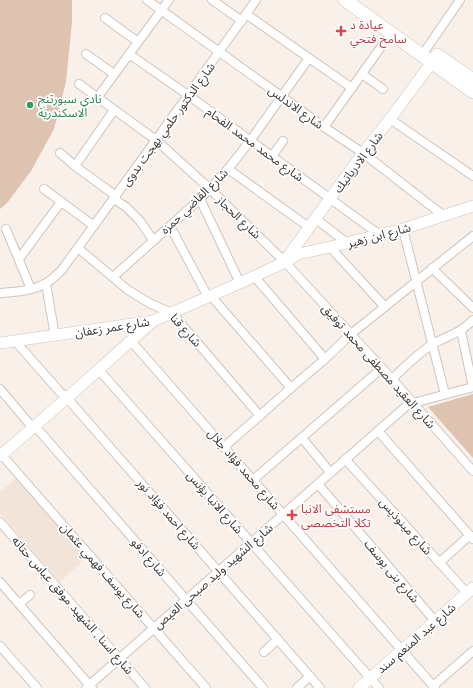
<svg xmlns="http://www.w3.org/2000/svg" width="473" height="688" viewBox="0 0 473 688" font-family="Quicksand,'Noto Sans Arabic',sans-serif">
<rect width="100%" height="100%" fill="#f9f0ea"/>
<polygon fill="#f3e4d9" points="18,477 87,557 60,582 0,513 0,492"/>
<g fill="#dec3b0">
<polygon points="0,0 72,0 72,22 66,82 54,129 31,171 7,203 0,209"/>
<polygon points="473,394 473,458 428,407"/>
</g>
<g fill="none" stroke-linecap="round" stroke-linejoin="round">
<defs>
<g id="street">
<polyline points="147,0 324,127 363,153 444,216"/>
<polyline points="212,0 242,21"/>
<polyline points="246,14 352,88"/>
<polyline points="105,18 138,42"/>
<polyline points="427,48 460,0"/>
<polyline points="86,54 114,74"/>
<polyline points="129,54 188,95 380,235"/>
<polyline points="362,74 383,89"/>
<polyline points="79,84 156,140 210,189 285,262 392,379 473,471"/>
<polyline points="97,98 169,0"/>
<polyline points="390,119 473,176"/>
<polyline points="324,127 391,33"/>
<polyline points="60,153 75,166 116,196"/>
<polyline points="272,156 283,141"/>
<polyline points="75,166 114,110"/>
<polyline points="228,169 310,228"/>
<polyline points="44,189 94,226"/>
<polyline points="114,199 126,207 140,221 153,240"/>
<polyline points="200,199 240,283"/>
<polyline points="316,219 347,243"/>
<polyline points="170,226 208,297"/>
<polyline points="6,229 31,289"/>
<polyline points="403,229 445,394"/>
<polyline points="330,247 385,307"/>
<polyline points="78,248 128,290 151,304 172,313 260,416"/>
<polyline points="19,259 61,202"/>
<polyline points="432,268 473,308"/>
<polyline points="254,276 325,359"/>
<polyline points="113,277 200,199 228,169 250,141 309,58"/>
<polyline points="46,284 55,336"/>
<path d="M 0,293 C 15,292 33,291 46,283 C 52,280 56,275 61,271 L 156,140 L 256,0"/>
<polyline points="211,296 291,388"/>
<polyline points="461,331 473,387"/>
<polyline points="15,341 60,392 67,398 320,688"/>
<polyline points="131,341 435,688"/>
<polyline points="99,370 379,688"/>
<path d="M 392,379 C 404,368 419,352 433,344 C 449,335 459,334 473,320"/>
<polyline points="0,389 33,428"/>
<polyline points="413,403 473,387"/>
<polyline points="35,426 263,688"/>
<polyline points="378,431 473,539"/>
<polyline points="302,438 330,472"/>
<polyline points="224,447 291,388 325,359 351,334 473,236"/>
<polyline points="0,453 206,688"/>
<polyline points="345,459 467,593"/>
<polyline points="253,480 382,368"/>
<polyline points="318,484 435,621"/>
<polyline points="0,522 145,688"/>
<polyline points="439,563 470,535"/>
<polyline points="0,582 92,688"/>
<polyline points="19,604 30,595"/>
<polyline points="0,646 37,688"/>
<polyline points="264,652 278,639"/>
<polyline points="433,686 473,651"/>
<polyline points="86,688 412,401"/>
<polyline points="297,688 310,676"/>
</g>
<g id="secondary">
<polyline points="287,258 363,153 390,119 432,62"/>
<polyline points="0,343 153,321 240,283 285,262 298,254 330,247 403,229 473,206"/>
<polyline points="0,456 67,398 152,322"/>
<polyline points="359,688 473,588"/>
</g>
<g id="primary">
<polyline points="345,0 473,92"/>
<polyline points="437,55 473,80"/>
</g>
</defs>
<use href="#street" stroke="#cdc5be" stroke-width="10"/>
<use href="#secondary" stroke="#cdc5be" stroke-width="12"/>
<use href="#primary" stroke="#cdc5be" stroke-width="14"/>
<use href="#street" stroke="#fff" stroke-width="8"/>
<use href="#secondary" stroke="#fff" stroke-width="11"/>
<use href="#primary" stroke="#fff" stroke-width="13"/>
</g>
<g fill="#e0444e" stroke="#fff" stroke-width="1.5">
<path d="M339 25h4v4h4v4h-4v4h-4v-4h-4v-4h4z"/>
<path d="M290 509h4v4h4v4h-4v4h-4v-4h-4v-4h4z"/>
</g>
<circle fill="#2e9e5b" stroke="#fff" stroke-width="1.5" cx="30" cy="105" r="4"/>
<g text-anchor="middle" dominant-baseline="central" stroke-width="3.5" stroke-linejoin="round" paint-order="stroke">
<g font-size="12" fill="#be3a42" stroke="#fff" text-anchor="start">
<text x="350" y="24">عيادة د<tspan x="350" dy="14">سامح فتحي</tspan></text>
<text x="301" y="508">مستشفى الانبا<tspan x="301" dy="14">تكلا التخصصى</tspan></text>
</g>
<g font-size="12" fill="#27864d" stroke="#fff" text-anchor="start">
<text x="38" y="98">نادي سبورتنج<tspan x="38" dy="14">الاسكندرية</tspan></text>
</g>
<g font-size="12" fill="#3d3937" stroke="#fff">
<text transform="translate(296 107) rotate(36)">شارع الاندلس</text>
<text transform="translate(168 124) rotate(-54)">شارع الدكتور حلمي بهجت بدوى</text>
<text transform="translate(255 144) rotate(36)">شارع محمد محمد الفحام</text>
<text transform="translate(358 162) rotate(-53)">شارع الادرياتيك</text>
<text transform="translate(194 201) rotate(-44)">شارع القاضي حمزه</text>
<text transform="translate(239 217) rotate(44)">شارع الحجاز</text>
<text transform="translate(379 235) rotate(-15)">شارع ابن زهير</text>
<text transform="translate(112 327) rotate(-9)">شارع عمر زعفان</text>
<text transform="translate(186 330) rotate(48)">شارع قنا</text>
<text transform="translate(379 366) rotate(48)">شارع العقيد مصطفى محمد توفيق</text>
<text transform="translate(244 469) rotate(49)">شارع محمد فؤاد جلال</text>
<text transform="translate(215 502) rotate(49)">شارع الانبا يؤنس</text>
<text transform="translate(169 514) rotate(49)">شارع احمد فؤاد نور</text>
<text transform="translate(406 526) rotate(48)">شارع مينوذيس</text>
<text transform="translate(149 557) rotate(49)">شارع ادفو</text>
<text transform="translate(103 570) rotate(49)">شارع يوسف فهمي عثمان</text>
<text transform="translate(392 571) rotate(50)">شارع بنى يوسف</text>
<text transform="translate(213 576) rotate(-41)">شارع الشهيد وليد صبحى العيص</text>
<text transform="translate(73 605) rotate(49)">شارع اسنا , الشهيد موفق عباس حتاته</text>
<text transform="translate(416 638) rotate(-41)">شارع عبد المنعم سند</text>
</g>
</g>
</svg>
